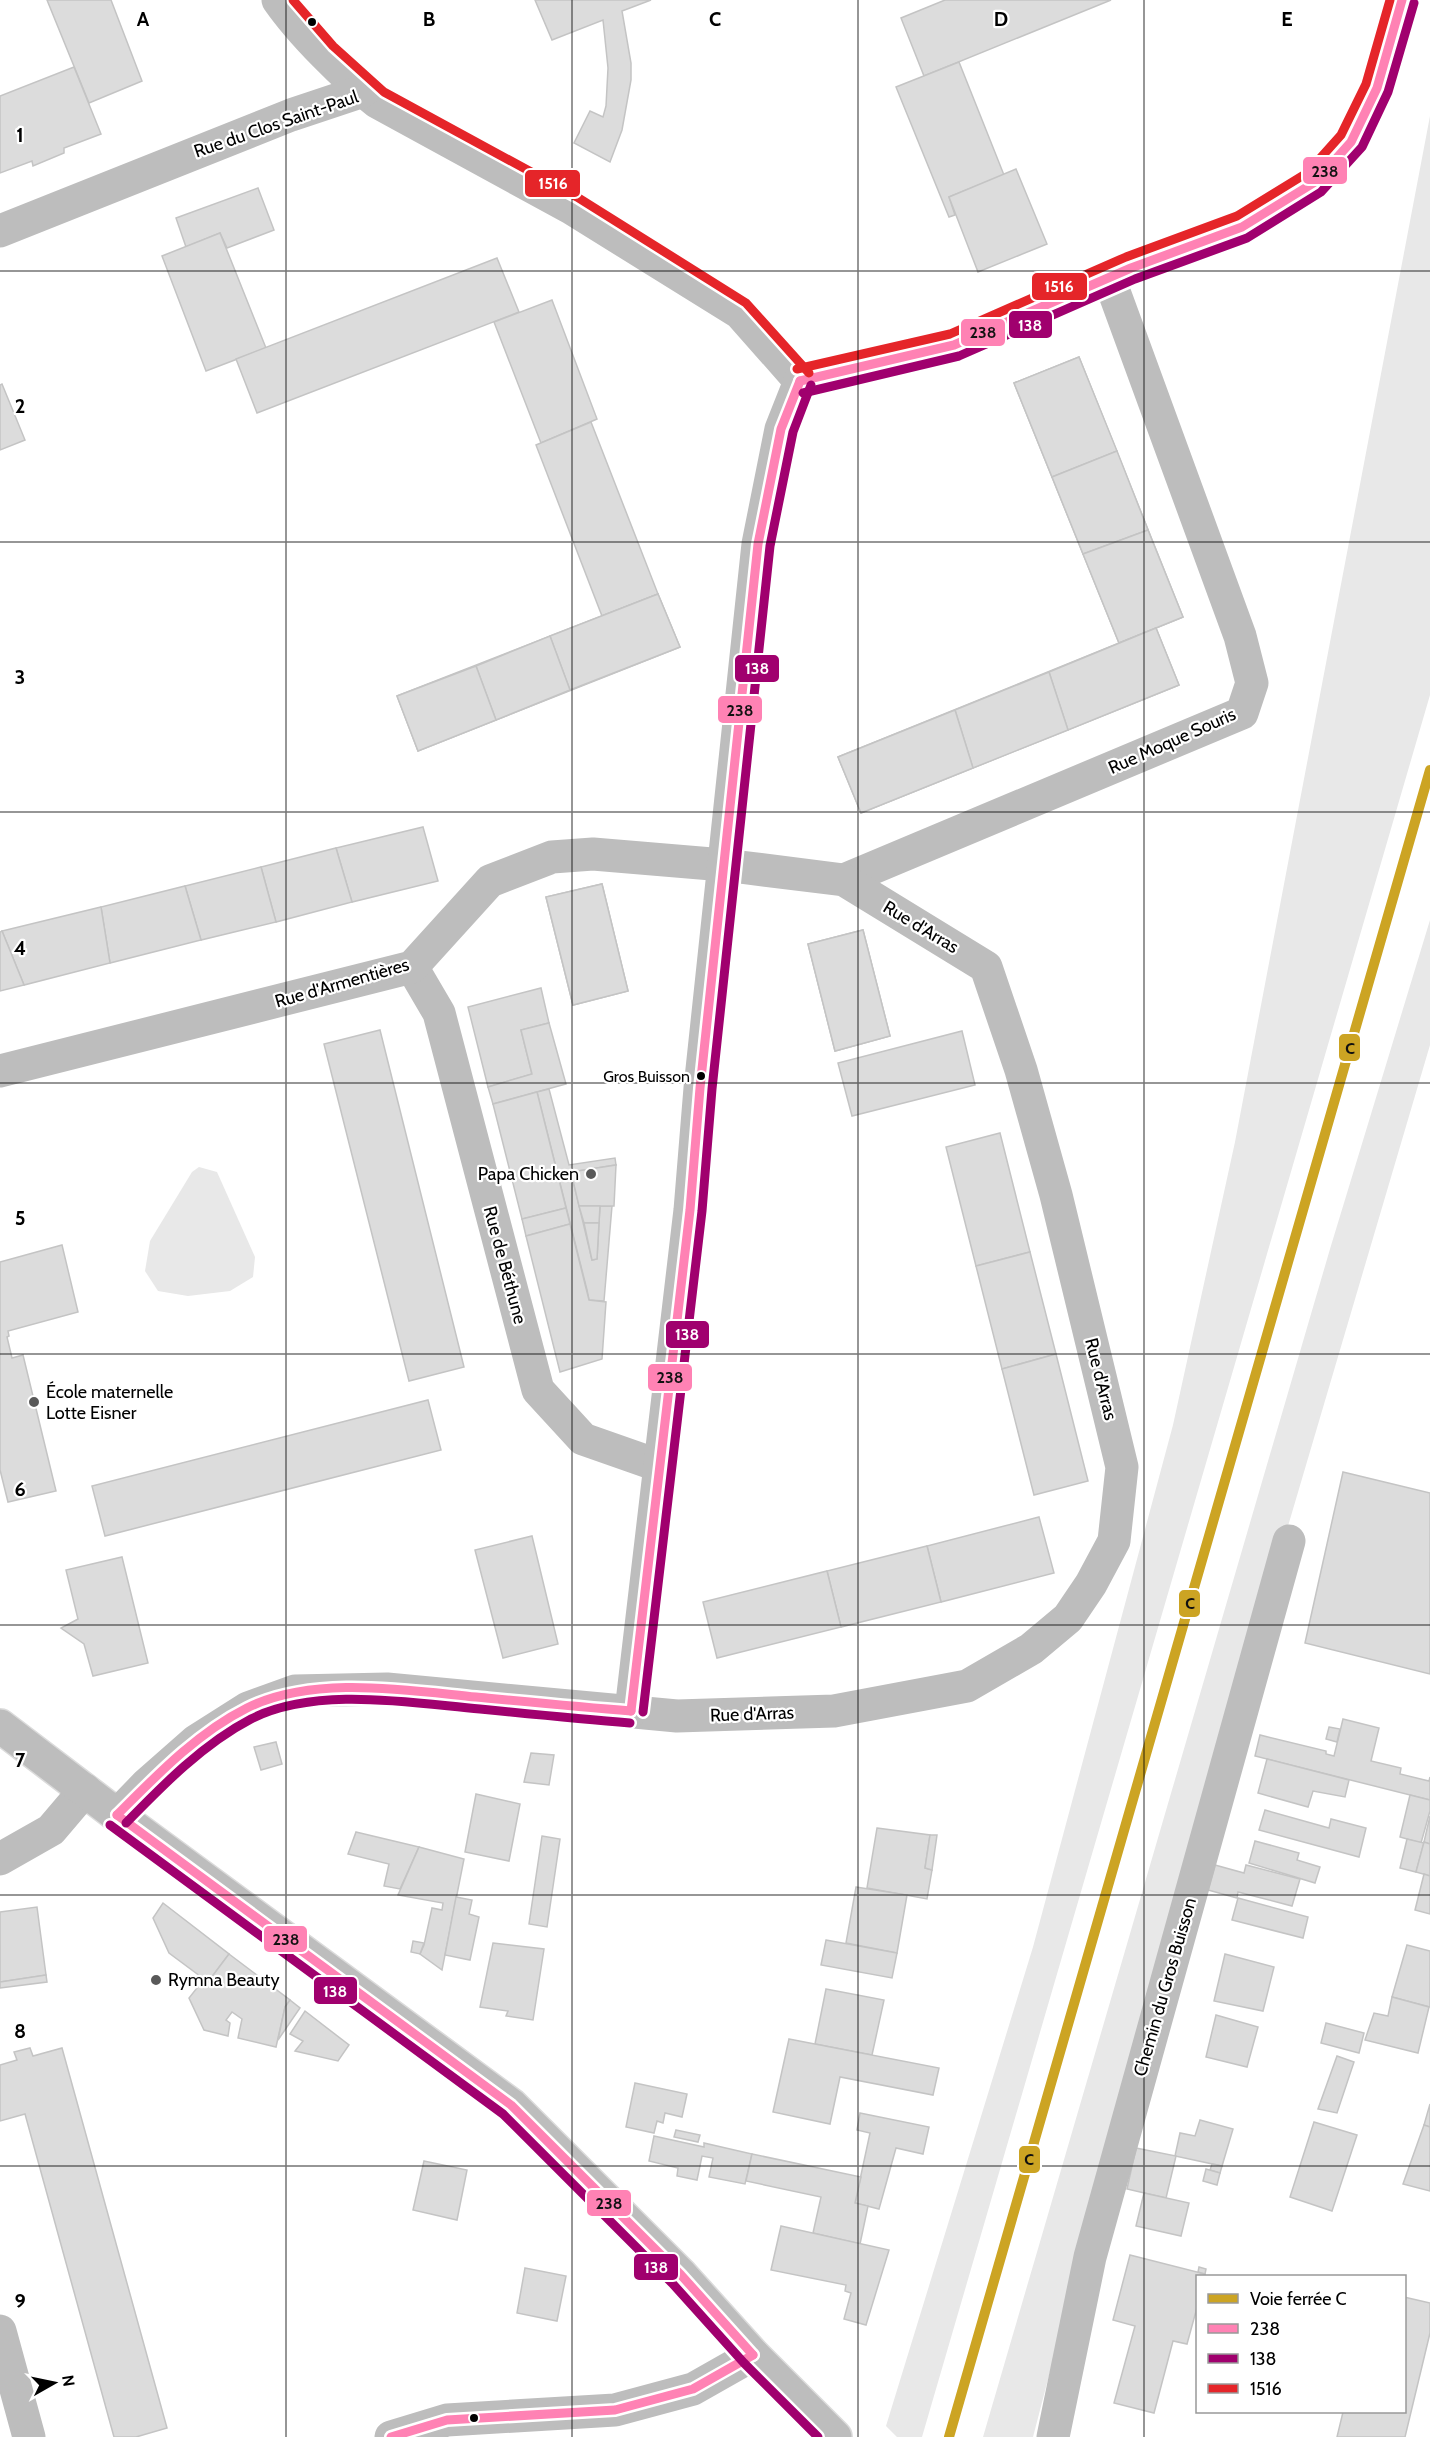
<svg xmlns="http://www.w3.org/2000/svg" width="1430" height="2437" viewBox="0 0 1430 2437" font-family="Cabin,sans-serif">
<rect width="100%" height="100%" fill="#fff"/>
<g fill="#e8e8e8">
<polygon points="1430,116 1430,695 922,2437 897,2437 886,2426 1033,1947 1173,1425 1235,1142"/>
<polygon points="1430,920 1430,1045 1134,2048 1033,2437 983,2437 1330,1249"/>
<polygon points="199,1167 217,1172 255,1257 253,1277 230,1291 188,1296 158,1291 145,1271 150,1241 192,1172"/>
</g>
<g fill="#dcdcdc" stroke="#c4c4c4" stroke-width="1.5">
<polygon points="47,0 111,0 142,81 89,103"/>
<polygon points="535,0 651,0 622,11 631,63 631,80 622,130 610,162 574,143 590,111 603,117 606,106 608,68 603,20 552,40"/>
<polygon points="945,0 1111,0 924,76 901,18"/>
<polygon points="959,62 1004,175 949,197 955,215 949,217 896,87"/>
<polygon points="74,67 101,134 64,148 64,153 33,166 32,161 0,173 0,96"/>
<polygon points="1016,169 1047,244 978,272 949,197"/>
<polygon points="258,188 274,230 227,248 220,233 186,247 176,218"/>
<polygon points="220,233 266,348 206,371 162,256"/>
<polygon points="497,258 519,312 257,413 236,359"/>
<polygon points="552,300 597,419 541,443 494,322"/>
<polygon points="1079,357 1183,617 1119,643 1014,383"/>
<polygon points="1079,357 1117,451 1052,477 1014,383"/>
<polygon points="2,384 25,440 0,450 0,385"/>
<polygon points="591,422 658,594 602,616 536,445"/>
<polygon points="1117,451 1148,530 1083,554 1052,477"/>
<polygon points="1148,530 1183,617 1119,643 1083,554"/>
<polygon points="658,594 680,647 418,751 397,696"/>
<polygon points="658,594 680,647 570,690 550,636"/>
<polygon points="1156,628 1179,685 861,813 838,757"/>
<polygon points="1156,628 1179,685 1068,730 1049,672"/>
<polygon points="550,636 570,690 496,720 476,666"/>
<polygon points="476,666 496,720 418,751 397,696"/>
<polygon points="1049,672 1068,730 973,768 955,710"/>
<polygon points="955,710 973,768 861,813 838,757"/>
<polygon points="423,827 438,881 352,902 336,848"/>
<polygon points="336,848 352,902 276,922 261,867"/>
<polygon points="261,867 276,922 201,940 185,886"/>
<polygon points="602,884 628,991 573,1005 546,897"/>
<polygon points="602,884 628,991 573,1005 546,897"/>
<polygon points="185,886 201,940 110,963 101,907"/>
<polygon points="101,907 110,963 24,985 2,931"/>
<polygon points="863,930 890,1036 835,1051 808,944"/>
<polygon points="863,930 890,1036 835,1051 808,944"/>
<polygon points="2,931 24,985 0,991 0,932"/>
<polygon points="541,988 549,1023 521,1030 532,1074 488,1087 468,1007"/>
<polygon points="549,1023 566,1084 493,1104 488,1087 532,1074 521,1030"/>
<polygon points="380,1030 464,1367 409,1381 324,1044"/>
<polygon points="962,1031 975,1085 852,1116 838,1063"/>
<polygon points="549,1089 569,1165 615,1158 616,1165 571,1172 592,1260 597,1259 600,1206 612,1206 604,1301 589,1300 587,1290 537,1092"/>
<polygon points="537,1092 566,1208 522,1219 493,1104"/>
<polygon points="1000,1133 1030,1252 976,1266 946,1147"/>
<polygon points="616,1165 614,1206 579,1206 571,1172"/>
<polygon points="579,1206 600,1206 599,1223 584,1223"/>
<polygon points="566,1208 570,1224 526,1236 522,1219"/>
<polygon points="584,1223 599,1223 597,1259 592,1260"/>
<polygon points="570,1224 589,1300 606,1302 602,1359 560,1372 526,1236"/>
<polygon points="62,1245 78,1312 8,1331 9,1336 7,1337 12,1358 23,1355 56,1491 8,1502 0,1470 0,1262"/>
<polygon points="1030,1252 1056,1354 1002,1369 976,1266"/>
<polygon points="1056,1354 1088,1481 1034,1495 1002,1369"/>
<polygon points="428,1400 441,1450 105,1536 92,1486"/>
<polygon points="1343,1472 1430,1493 1430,1674 1305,1643"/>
<polygon points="1039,1517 1054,1573 941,1602 927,1546"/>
<polygon points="532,1536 558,1644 503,1658 475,1550"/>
<polygon points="927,1546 941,1602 841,1627 827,1571"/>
<polygon points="122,1557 148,1663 93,1676 84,1644 61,1628 78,1619 66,1570"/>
<polygon points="827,1571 841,1627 717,1658 703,1602"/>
<polygon points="1343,1719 1379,1728 1371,1761 1401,1768 1400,1774 1429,1781 1430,1777 1430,1800 1255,1756 1260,1735 1326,1751 1326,1754 1334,1756"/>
<polygon points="1329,1727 1340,1729 1337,1742 1326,1739"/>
<polygon points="276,1742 282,1764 261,1770 254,1747"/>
<polygon points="531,1753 554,1755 549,1785 524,1782"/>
<polygon points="1267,1759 1349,1780 1345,1797 1313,1791 1308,1807 1258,1793"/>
<polygon points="476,1794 520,1804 509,1861 465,1852"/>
<polygon points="1410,1795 1430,1800 1430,1811 1421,1843 1400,1837"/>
<polygon points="1265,1810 1329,1828 1331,1819 1366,1828 1359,1857 1259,1830"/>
<polygon points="1430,1816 1430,1844 1424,1842"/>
<polygon points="877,1828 930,1835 925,1868 932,1870 927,1899 867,1888"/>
<polygon points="356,1832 419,1847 400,1889 384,1886 389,1864 348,1854"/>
<polygon points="930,1835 937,1835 932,1870 925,1868"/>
<polygon points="542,1836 560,1839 547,1927 529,1924"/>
<polygon points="1407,1839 1424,1843 1416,1872 1400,1868"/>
<polygon points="1255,1841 1299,1853 1297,1860 1320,1867 1315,1883 1249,1863"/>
<polygon points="1424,1842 1430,1844 1430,1876 1416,1872"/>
<polygon points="419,1847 464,1859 442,1970 420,1954 424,1945 432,1908 442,1910 443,1903 398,1895"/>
<polygon points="1215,1865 1244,1873 1246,1865 1300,1879 1292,1906 1238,1892 1237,1898 1208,1890"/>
<polygon points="1424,1874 1430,1876 1430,1914 1415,1910"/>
<polygon points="856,1887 907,1895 897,1953 846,1943"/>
<polygon points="456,1897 472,1900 469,1914 479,1917 470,1960 445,1955"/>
<polygon points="1238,1898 1308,1917 1303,1938 1232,1920"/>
<polygon points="163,1903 229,1954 208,1982 169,1953 153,1918"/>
<polygon points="37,1907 46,1975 0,1982 0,1912"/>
<polygon points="826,1940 897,1953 892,1978 821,1965"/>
<polygon points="413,1941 424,1943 420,1954 411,1952"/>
<polygon points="493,1943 544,1949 533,2020 506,2016 508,2011 480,2007"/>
<polygon points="1407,1945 1430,1951 1430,2007 1392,1997"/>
<polygon points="229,1954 290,2000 285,2007 276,2047 238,2038 242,2019 232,2012 226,2020 230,2023 228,2036 204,2030 189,1998 204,1979 208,1982"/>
<polygon points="1225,1954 1274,1967 1263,2011 1214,2001"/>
<polygon points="46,1975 47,1982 0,1988 0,1982"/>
<polygon points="826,1989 884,2000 872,2055 815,2044"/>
<polygon points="1392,1997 1429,2007 1418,2053 1365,2040 1374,2013 1388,2016"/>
<polygon points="290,2000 300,2008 278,2040 285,2007"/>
<polygon points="305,2011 349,2045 338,2061 295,2051 303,2041 290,2034"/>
<polygon points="1216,2015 1258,2027 1247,2067 1206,2057"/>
<polygon points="1326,2023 1364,2033 1359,2053 1321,2043"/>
<polygon points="789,2039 939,2068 933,2095 840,2077 830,2124 773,2112"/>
<polygon points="30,2048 33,2056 62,2048 167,2428 136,2437 114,2437 25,2114 0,2121 0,2065 17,2060 14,2052"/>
<polygon points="1337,2056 1354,2062 1337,2113 1318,2109"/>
<polygon points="635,2083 687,2094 682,2117 665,2113 663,2123 657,2121 654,2133 626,2127"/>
<polygon points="1430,2104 1430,2127 1424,2125"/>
<polygon points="860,2113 929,2127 923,2154 896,2148 879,2209 855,2203 870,2133 857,2130"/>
<polygon points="1200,2120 1233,2129 1222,2166 1175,2156 1180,2133 1195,2136"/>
<polygon points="1314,2122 1357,2135 1332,2211 1290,2197"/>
<polygon points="1424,2125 1430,2127 1430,2191 1403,2184"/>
<polygon points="676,2130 700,2135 698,2142 674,2137"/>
<polygon points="654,2136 704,2147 704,2143 752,2154 745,2184 709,2177 713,2158 702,2156 697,2180 677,2176 678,2168 649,2161"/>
<polygon points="1136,2148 1176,2156 1166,2198 1127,2189"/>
<polygon points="752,2154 861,2177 855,2203 868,2206 860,2244 813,2233 821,2197 746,2181"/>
<polygon points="424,2161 467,2170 457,2220 413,2210"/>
<polygon points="1212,2164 1222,2166 1220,2173 1210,2170"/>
<polygon points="1206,2169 1220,2173 1217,2185 1203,2181"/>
<polygon points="1144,2193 1189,2203 1181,2236 1136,2226"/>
<polygon points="781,2226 889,2250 866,2325 844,2319 851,2293 845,2291 846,2285 771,2270"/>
<polygon points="1130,2255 1205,2274 1205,2276 1198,2276 1198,2304 1187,2344 1173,2341 1154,2413 1114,2403 1135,2326 1113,2320"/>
<polygon points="1199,2267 1206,2269 1205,2274 1198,2272"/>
<polygon points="525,2268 566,2276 557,2321 517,2313"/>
<polygon points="1404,2297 1430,2303 1430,2333 1405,2437 1337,2437 1343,2412 1404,2412"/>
</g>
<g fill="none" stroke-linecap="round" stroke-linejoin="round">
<defs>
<polyline id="primary" points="0,1726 117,1815 511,2105 681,2275 753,2355 835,2437"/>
</defs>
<use href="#primary" stroke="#dbdbdb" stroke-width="36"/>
<g stroke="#bdbdbd" stroke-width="33">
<path d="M 278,0 C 301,33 345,77 377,102 L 571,208 L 740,313 L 800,381"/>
<polyline points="0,231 291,115 363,91"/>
<polyline points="800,381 870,363 954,345 1131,268 1242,227 1315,182 1351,142 1377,88 1402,0"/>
<polyline points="844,880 1242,713 1252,683 1240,636 1109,278"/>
<polyline points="412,967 439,1013 538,1390 583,1439 660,1466"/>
<polyline points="0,1071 412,967 490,881 552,857 593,854 724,865 844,880 986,967 1021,1070 1056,1195 1122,1467 1114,1541 1091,1584 1068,1618 1031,1649 967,1686 834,1711 677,1716 387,1689 295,1691 248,1708 196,1741 146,1785 117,1815"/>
<polyline points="631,1711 690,1210 700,1088 758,544 781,429 800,381"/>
<polyline points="0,1859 51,1830 85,1790"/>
<polyline points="0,2331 29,2437"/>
<polyline points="391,2437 447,2420 615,2410 693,2389 753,2355"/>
<polyline points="1053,2437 1090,2257 1289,1541"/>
</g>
<use href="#primary" stroke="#bdbdbd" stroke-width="33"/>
<defs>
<g id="bus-1">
<polyline points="800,381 954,345 1131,268 1242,227 1315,182 1351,142 1377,88 1402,0"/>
<polyline points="631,1711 690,1210 700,1088 758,544 781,429 800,381"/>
<polyline points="117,1815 511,2105 681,2275 753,2355"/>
<path d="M 117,1815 C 156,1776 197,1733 247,1708 C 313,1675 405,1690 476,1697 C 528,1702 579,1707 631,1711"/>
<polyline points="391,2437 447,2420 615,2410 693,2389 753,2355"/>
</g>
<g id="bus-2">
<polyline points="803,393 959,356 1135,279 1247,238 1321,192 1362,147 1388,92 1414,3"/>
<polyline points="643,1712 702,1211 712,1089 770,546 793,432 811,385"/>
<path d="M 126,1823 C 163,1785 203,1744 251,1719 C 316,1686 411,1703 480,1709 C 530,1714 580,1719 630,1723"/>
<polyline points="110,1825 503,2114 672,2283 744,2363 818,2437"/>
</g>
<g id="bus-3">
<polyline points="293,0 333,46 384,92 577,197 746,303 809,373"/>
<polyline points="797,369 950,334 1126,257 1237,216 1307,173 1341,135 1366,84 1390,0"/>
</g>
</defs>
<use href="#bus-1" stroke="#fff" stroke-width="14"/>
<use href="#bus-2" stroke="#fff" stroke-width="14"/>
<use href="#bus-3" stroke="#fff" stroke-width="14"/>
<use href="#bus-1" stroke="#ff82b4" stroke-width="9"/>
<use href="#bus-2" stroke="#a0006e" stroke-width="9"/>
<use href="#bus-3" stroke="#e52529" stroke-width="9"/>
<defs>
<polyline id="rail-1" points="949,2437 1430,770"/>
</defs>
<use href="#rail-1" stroke="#fff" stroke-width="15"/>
<use href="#rail-1" stroke="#cca423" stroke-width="10"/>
</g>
<path fill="none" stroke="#000" stroke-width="1.5" stroke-opacity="0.55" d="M 286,0 L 286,2437M 572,0 L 572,2437M 858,0 L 858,2437M 1144,0 L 1144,2437M 0,271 L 1430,271M 0,542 L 1430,542M 0,812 L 1430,812M 0,1083 L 1430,1083M 0,1354 L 1430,1354M 0,1625 L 1430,1625M 0,1895 L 1430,1895M 0,2166 L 1430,2166"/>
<g fill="#000" stroke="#fff" stroke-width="2">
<circle cx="312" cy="22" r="5"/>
<circle cx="701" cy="1076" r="5"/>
<circle cx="474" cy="2418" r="5"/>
</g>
<g fill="#595959" stroke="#fff" stroke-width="2">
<circle cx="591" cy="1174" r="6"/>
<circle cx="34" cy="1402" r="6"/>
<circle cx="156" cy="1980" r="6"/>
</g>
<g text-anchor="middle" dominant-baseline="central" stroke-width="4.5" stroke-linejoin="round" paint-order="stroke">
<g font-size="16" fill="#000" stroke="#fff" text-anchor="end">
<text x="690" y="1076">Gros Buisson</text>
</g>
<g font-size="18" fill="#000" stroke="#fff">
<text transform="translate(276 124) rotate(-19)">Rue du Clos Saint-Paul</text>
<text transform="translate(1172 741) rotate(-24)">Rue Moque Souris</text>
<text transform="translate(921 927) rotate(31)">Rue d'Arras</text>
<text transform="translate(342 983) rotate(-16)">Rue d'Armentières</text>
<text transform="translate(505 1265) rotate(75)">Rue de Béthune</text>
<text transform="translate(1101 1379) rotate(76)">Rue d'Arras</text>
<text transform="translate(752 1714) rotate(-2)">Rue d'Arras</text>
<text transform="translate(1165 1987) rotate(-74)">Chemin du Gros Buisson</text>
</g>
<g font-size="18" fill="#000" stroke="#fff" text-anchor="start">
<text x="579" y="1174" text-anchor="end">Papa Chicken</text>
<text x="46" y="1392">École maternelle<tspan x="46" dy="21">Lotte Eisner</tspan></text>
<text x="168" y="1980">Rymna Beauty</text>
</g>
</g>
<g font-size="20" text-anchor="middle" font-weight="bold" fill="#000" stroke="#fff" stroke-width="4.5" stroke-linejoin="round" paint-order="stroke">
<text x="143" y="26">A</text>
<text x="429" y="26">B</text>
<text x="715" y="26">C</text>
<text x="1001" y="26">D</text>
<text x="1287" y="26">E</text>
<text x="20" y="142">1</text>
<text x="20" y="413">2</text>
<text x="20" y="684">3</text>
<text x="20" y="955">4</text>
<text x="20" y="1225">5</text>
<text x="20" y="1496">6</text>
<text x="20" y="1767">7</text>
<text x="20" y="2038">8</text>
<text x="20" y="2308">9</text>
</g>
<g stroke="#fff" stroke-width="2">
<rect x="1302" y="156" width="46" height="29" rx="6" fill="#ff82b4"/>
<rect x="524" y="169" width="57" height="29" rx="6" fill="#e52529"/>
<rect x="1031" y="272" width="57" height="29" rx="6" fill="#e52529"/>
<rect x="1008" y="310" width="45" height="29" rx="6" fill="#a0006e"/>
<rect x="960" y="318" width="46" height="29" rx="6" fill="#ff82b4"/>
<rect x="734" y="654" width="46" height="29" rx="6" fill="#a0006e"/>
<rect x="717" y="695" width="46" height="29" rx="6" fill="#ff82b4"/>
<rect x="1338" y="1033" width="23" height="29" rx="6" fill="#cca423"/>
<rect x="665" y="1320" width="45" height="29" rx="6" fill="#a0006e"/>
<rect x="647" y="1363" width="46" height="29" rx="6" fill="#ff82b4"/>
<rect x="1178" y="1589" width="23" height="29" rx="6" fill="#cca423"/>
<rect x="263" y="1925" width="45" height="28" rx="6" fill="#ff82b4"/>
<rect x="313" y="1976" width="45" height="29" rx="6" fill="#a0006e"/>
<rect x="1018" y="2145" width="23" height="29" rx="6" fill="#cca423"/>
<rect x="586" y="2189" width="46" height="28" rx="6" fill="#ff82b4"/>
<rect x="633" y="2253" width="46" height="28" rx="6" fill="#a0006e"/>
</g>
<g font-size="16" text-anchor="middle" font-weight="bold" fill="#fff">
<text x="553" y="189">1516</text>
<text x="1059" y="292">1516</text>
<text x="1030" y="331">138</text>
<text x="757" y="674">138</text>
<text x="687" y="1340">138</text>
<text x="335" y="1997">138</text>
<text x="656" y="2273">138</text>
</g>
<g font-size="16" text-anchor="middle" font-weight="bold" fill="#111">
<text x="1325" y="177">238</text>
<text x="983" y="338">238</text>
<text x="740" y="716">238</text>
<text x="1350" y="1054">C</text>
<text x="670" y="1383">238</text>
<text x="1190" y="1609">C</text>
<text x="286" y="1945">238</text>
<text x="1029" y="2165">C</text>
<text x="609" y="2209">238</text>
</g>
<rect x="1196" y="2275" width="210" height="138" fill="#ffffff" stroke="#999999" stroke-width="1.5"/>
<rect x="1208" y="2294" width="30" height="9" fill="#cca423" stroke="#999999" stroke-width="1.5"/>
<text x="1250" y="2305" font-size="18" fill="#000000">Voie ferrée C</text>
<rect x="1208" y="2324" width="30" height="9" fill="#ff82b4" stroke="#999999" stroke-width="1.5"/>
<text x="1250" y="2335" font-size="18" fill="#000000">238</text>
<rect x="1208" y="2354" width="30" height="9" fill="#a0006e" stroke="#999999" stroke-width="1.5"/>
<text x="1250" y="2365" font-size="18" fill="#000000">138</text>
<rect x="1208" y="2384" width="30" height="9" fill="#e52529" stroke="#999999" stroke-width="1.5"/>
<text x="1250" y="2395" font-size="18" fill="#000000">1516</text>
<g transform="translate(54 2383) rotate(81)" stroke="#ffffff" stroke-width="4.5" paint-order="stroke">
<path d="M0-4.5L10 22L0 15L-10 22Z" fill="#000000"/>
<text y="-9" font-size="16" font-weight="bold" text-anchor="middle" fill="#000000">N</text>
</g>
</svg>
